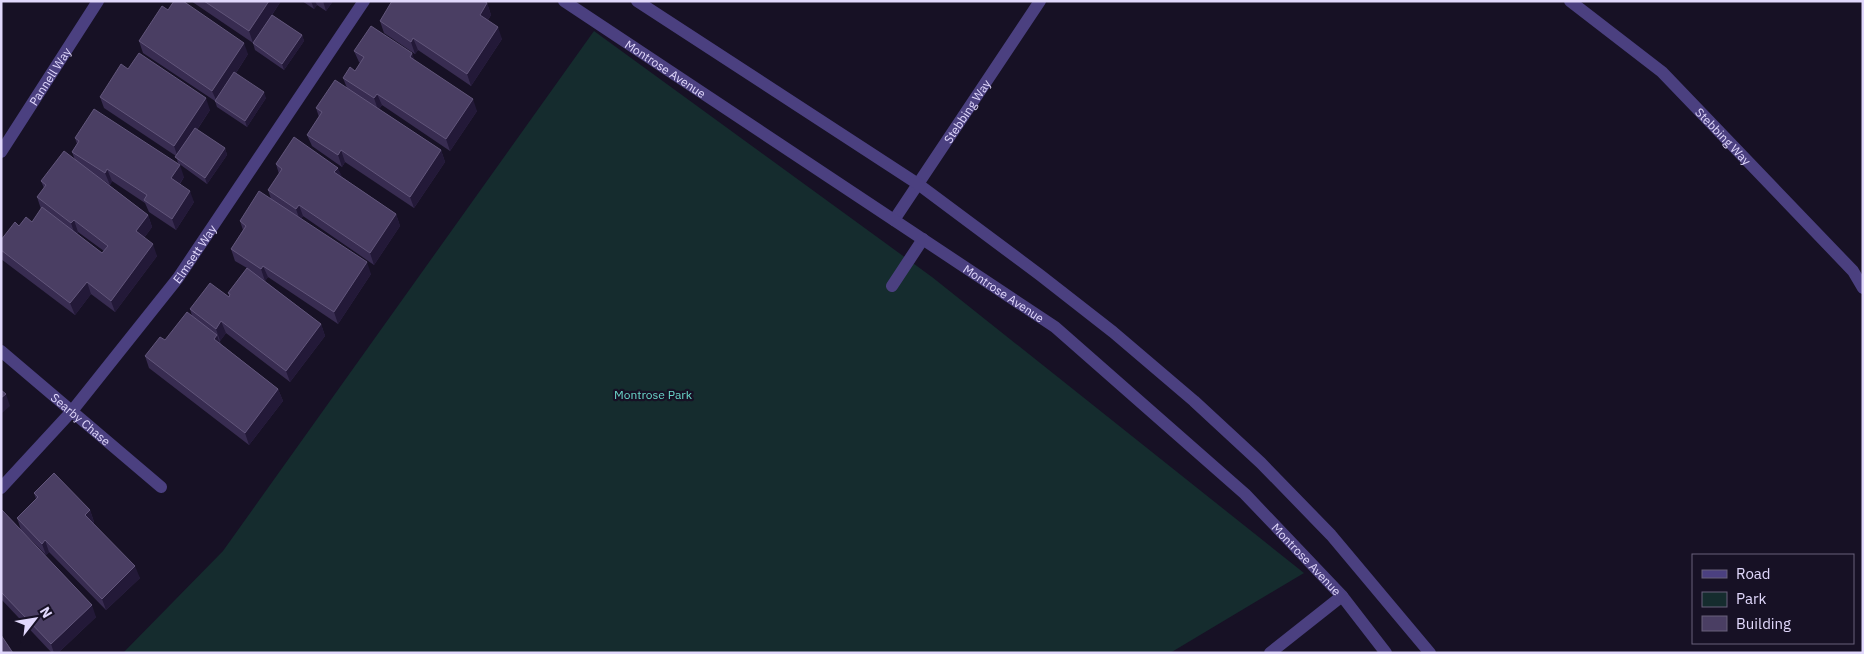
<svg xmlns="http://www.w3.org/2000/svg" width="1864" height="654" viewBox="0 0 1864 654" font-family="'IBM Plex Sans',sans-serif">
<rect width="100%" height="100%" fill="#171125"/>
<polygon fill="#152c2e" points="594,31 932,277 1304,573 1170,653 123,653 223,551"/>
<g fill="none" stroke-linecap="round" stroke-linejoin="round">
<g stroke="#4b4080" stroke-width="12">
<polyline points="892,286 923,239"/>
<polyline points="1270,653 1342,596"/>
</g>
<g stroke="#4b4080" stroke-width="12">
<path id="s1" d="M 1570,1 L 1662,72 L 1853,271 L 1863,288"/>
<path id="s2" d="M 1,152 L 98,1"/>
<path id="s3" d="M 894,220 L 1040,1"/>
<path id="s4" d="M 1,351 L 161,487"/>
<path id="s5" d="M 1,488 L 72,411 L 178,278 L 364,1"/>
</g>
<g stroke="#4b4080" stroke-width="12">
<path id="s6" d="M 564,1 L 1055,327 L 1245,494 L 1342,596 L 1386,653"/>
<polyline points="637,1 918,184 1040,275 1113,332 1194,401 1261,463 1331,535 1430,653"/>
</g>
</g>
<g fill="#382c51" fill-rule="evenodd">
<polygon points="191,1 281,1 272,15 302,35 304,41 284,70 255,50 253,43"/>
<polygon points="302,1 333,1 326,11 317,5 314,9"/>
<polygon points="487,3 491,15 488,20 502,39 471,86 418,50 415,54 384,33 380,21"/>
<polygon points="168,10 248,54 236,73 266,98 247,127 217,107 215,101 143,53 139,41"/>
<polygon points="354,51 412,53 414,60 477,111 450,151 382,105 379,109 441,150 445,162 414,208 345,162 342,167 312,146 307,135 319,117 316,108 347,88 343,78 355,71 360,63 359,62"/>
<polygon points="128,69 210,110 197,130 225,148 227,155 207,184 178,163 176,156 104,108 100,97"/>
<path d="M 75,138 L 184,177 L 180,184 L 194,202 L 176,230 L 149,212 L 145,203 L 112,181 L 110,185 L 100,178 L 148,215 L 152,227 L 144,238 L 157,256 L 115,312 L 91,294 L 75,315 L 1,259 L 1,240 L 19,226 L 32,222 L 41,209 L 37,197 L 44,188 L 41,181 L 75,160 L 72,152 L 77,144 ZM 78,232 L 104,251 L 102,253 L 77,234 Z"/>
<polygon points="276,164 342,177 396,214 400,226 374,265 303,216 301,219 371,274 338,324 268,277 265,281 256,274 321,324 325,336 290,382 226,333 220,341 219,340 221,344 278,389 283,401 249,445 149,368 145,356 165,340 192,316 190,309 229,297 229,296 228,293 247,268 235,261 231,249 243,230 240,221 271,199 268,190 279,174"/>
<polygon points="34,493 90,510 94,522 93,523 140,578 106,610 49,552 46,555 21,530 17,518 36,499"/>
<polygon points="1,511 96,617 58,653 52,653 1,599"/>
</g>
<g fill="#231938">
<polygon points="269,1 281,1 253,43 249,31"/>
<polygon points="311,1 315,1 317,5 314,9"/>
<polygon points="323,1 333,1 326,11"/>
<polygon points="487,3 491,15 484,26 480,15"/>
<polygon points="498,27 502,39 471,86 467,74"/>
<polygon points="302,35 304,41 284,70 282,64"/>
<polygon points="413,38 418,50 415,54 411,42"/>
<polygon points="244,43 248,54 217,102 212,91"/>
<polygon points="412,53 416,65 410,57"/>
<polygon points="264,92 266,98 247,127 245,121"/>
<polygon points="377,94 382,105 378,110 374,98"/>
<polygon points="206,98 210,110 178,158 174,146"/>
<polygon points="473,99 477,111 450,151 446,139"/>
<polygon points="225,148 227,155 207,184 205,178"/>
<polygon points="341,150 345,162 342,167 338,155"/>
<polygon points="441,150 445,162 414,208 410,197"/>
<polygon points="180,165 184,177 175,190 171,178"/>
<polygon points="338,168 343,179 334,172"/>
<polygon points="107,169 112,181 110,185 105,173"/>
<polygon points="190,191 194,202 176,230 172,219"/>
<polygon points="299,205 303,216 300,221 296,209"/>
<polygon points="396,214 400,226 374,265 370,253"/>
<polygon points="148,215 152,227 140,243 136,231"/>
<polygon points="74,220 78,232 75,235 71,223"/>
<polygon points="153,244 157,256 115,312 111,301"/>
<polygon points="367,262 371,274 338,324 334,312"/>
<polygon points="263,266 268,277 265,281 261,269"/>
<polygon points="87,282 91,294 75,315 70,303"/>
<polygon points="221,321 226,333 220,341 216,329"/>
<polygon points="321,324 325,336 290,382 286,371"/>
<polygon points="217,335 221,347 214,339"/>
<polygon points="278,389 283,401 249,445 245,433"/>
<polygon points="6,394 10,406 1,414 1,398"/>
<polygon points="90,510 94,522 89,526 85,515"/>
<polygon points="45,540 49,552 46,555 42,544"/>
<polygon points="135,566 140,578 106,610 102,599"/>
<polygon points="92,605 96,617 58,653 54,653 51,644"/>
</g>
<g fill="#4a3e63" stroke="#62567b">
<polygon points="174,1 183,1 244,43 212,91 139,41 162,6 168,10"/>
<polygon points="204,1 269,1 249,31"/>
<polygon points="392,1 484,1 487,3 480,15 498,27 467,74 413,38 411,42 380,21"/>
<polygon points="272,15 302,35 282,64 253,43"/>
<polygon points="371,26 412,53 410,57 473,99 446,139 377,94 374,98 343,78 350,67 355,71 364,57 354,51"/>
<polygon points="139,53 206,98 174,146 100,97 121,64 128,69"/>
<polygon points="234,72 264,92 245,121 215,101"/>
<polygon points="335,80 441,150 410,197 341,150 338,155 307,135 322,112 316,108"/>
<polygon points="94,109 180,165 171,178 190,191 172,219 144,200 147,195 107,169 105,173 72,152 79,141 75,138"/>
<polygon points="195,128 225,148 205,178 175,157"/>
<polygon points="294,137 338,168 334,172 396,214 370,253 299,205 296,209 268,190 282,169 276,164"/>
<polygon points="64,151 148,215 136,231 153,244 111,301 87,282 70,303 1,250 1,240 15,222 19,226 26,217 32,222 42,207 102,253 108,246 74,220 71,223 37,197 46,185 41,181"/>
<polygon points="259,191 367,262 334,312 263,266 261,269 231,249 246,226 240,221"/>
<polygon points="247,268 321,324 286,371 221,321 216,329 190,309 210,283 229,297 230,294 228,293"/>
<polygon points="187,312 217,335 214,339 278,389 245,433 145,356 160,337 165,340"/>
<polygon points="1,390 6,394 1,398"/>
<polygon points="54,473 90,510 85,515 135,566 102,599 45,540 42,544 17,518 38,497 34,493"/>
<polygon points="2,510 92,605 51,644 1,592 1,511"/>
<polygon points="1,635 13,653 1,653"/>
</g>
<g text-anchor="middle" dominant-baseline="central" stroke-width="4.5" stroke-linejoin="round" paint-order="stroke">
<g font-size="12" fill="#e1d8fc" stroke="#171125">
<text stroke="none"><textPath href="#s6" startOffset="122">Montrose Avenue</textPath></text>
<text stroke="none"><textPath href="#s2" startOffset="90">Pannell Way</textPath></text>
<text stroke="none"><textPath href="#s3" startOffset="131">Stebbing Way</textPath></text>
<text stroke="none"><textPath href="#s1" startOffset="205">Stebbing Way</textPath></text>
<text stroke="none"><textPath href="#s5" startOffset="304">Elmsett Way</textPath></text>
<text stroke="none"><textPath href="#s6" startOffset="528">Montrose Avenue</textPath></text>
<text stroke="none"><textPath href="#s4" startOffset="105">Searby Chase</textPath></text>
<text stroke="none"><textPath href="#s6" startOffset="932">Montrose Avenue</textPath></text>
</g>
<g font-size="12" fill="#6ad6c9" stroke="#171125">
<text x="653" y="394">Montrose Park</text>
</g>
</g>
<rect width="1864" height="654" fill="none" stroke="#e1d8fc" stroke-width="5"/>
<rect x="1692" y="554" width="162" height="90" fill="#171125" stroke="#68617b"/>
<rect x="1702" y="570" width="25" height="8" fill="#4b4080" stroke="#68617b"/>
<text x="1736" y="579" font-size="15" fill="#e1d8fc">Road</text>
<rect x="1702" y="592" width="25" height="15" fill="#152c2e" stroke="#68617b"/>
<text x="1736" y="604" font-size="15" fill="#e1d8fc">Park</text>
<rect x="1702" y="616" width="25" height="15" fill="#4a3e63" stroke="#68617b"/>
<text x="1736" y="629" font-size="15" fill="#e1d8fc">Building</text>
<g transform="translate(35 619) rotate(59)" stroke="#171125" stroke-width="4" paint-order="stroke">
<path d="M0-4L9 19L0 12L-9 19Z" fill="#e1d8fc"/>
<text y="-8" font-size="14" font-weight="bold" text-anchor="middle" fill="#e1d8fc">N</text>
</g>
</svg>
